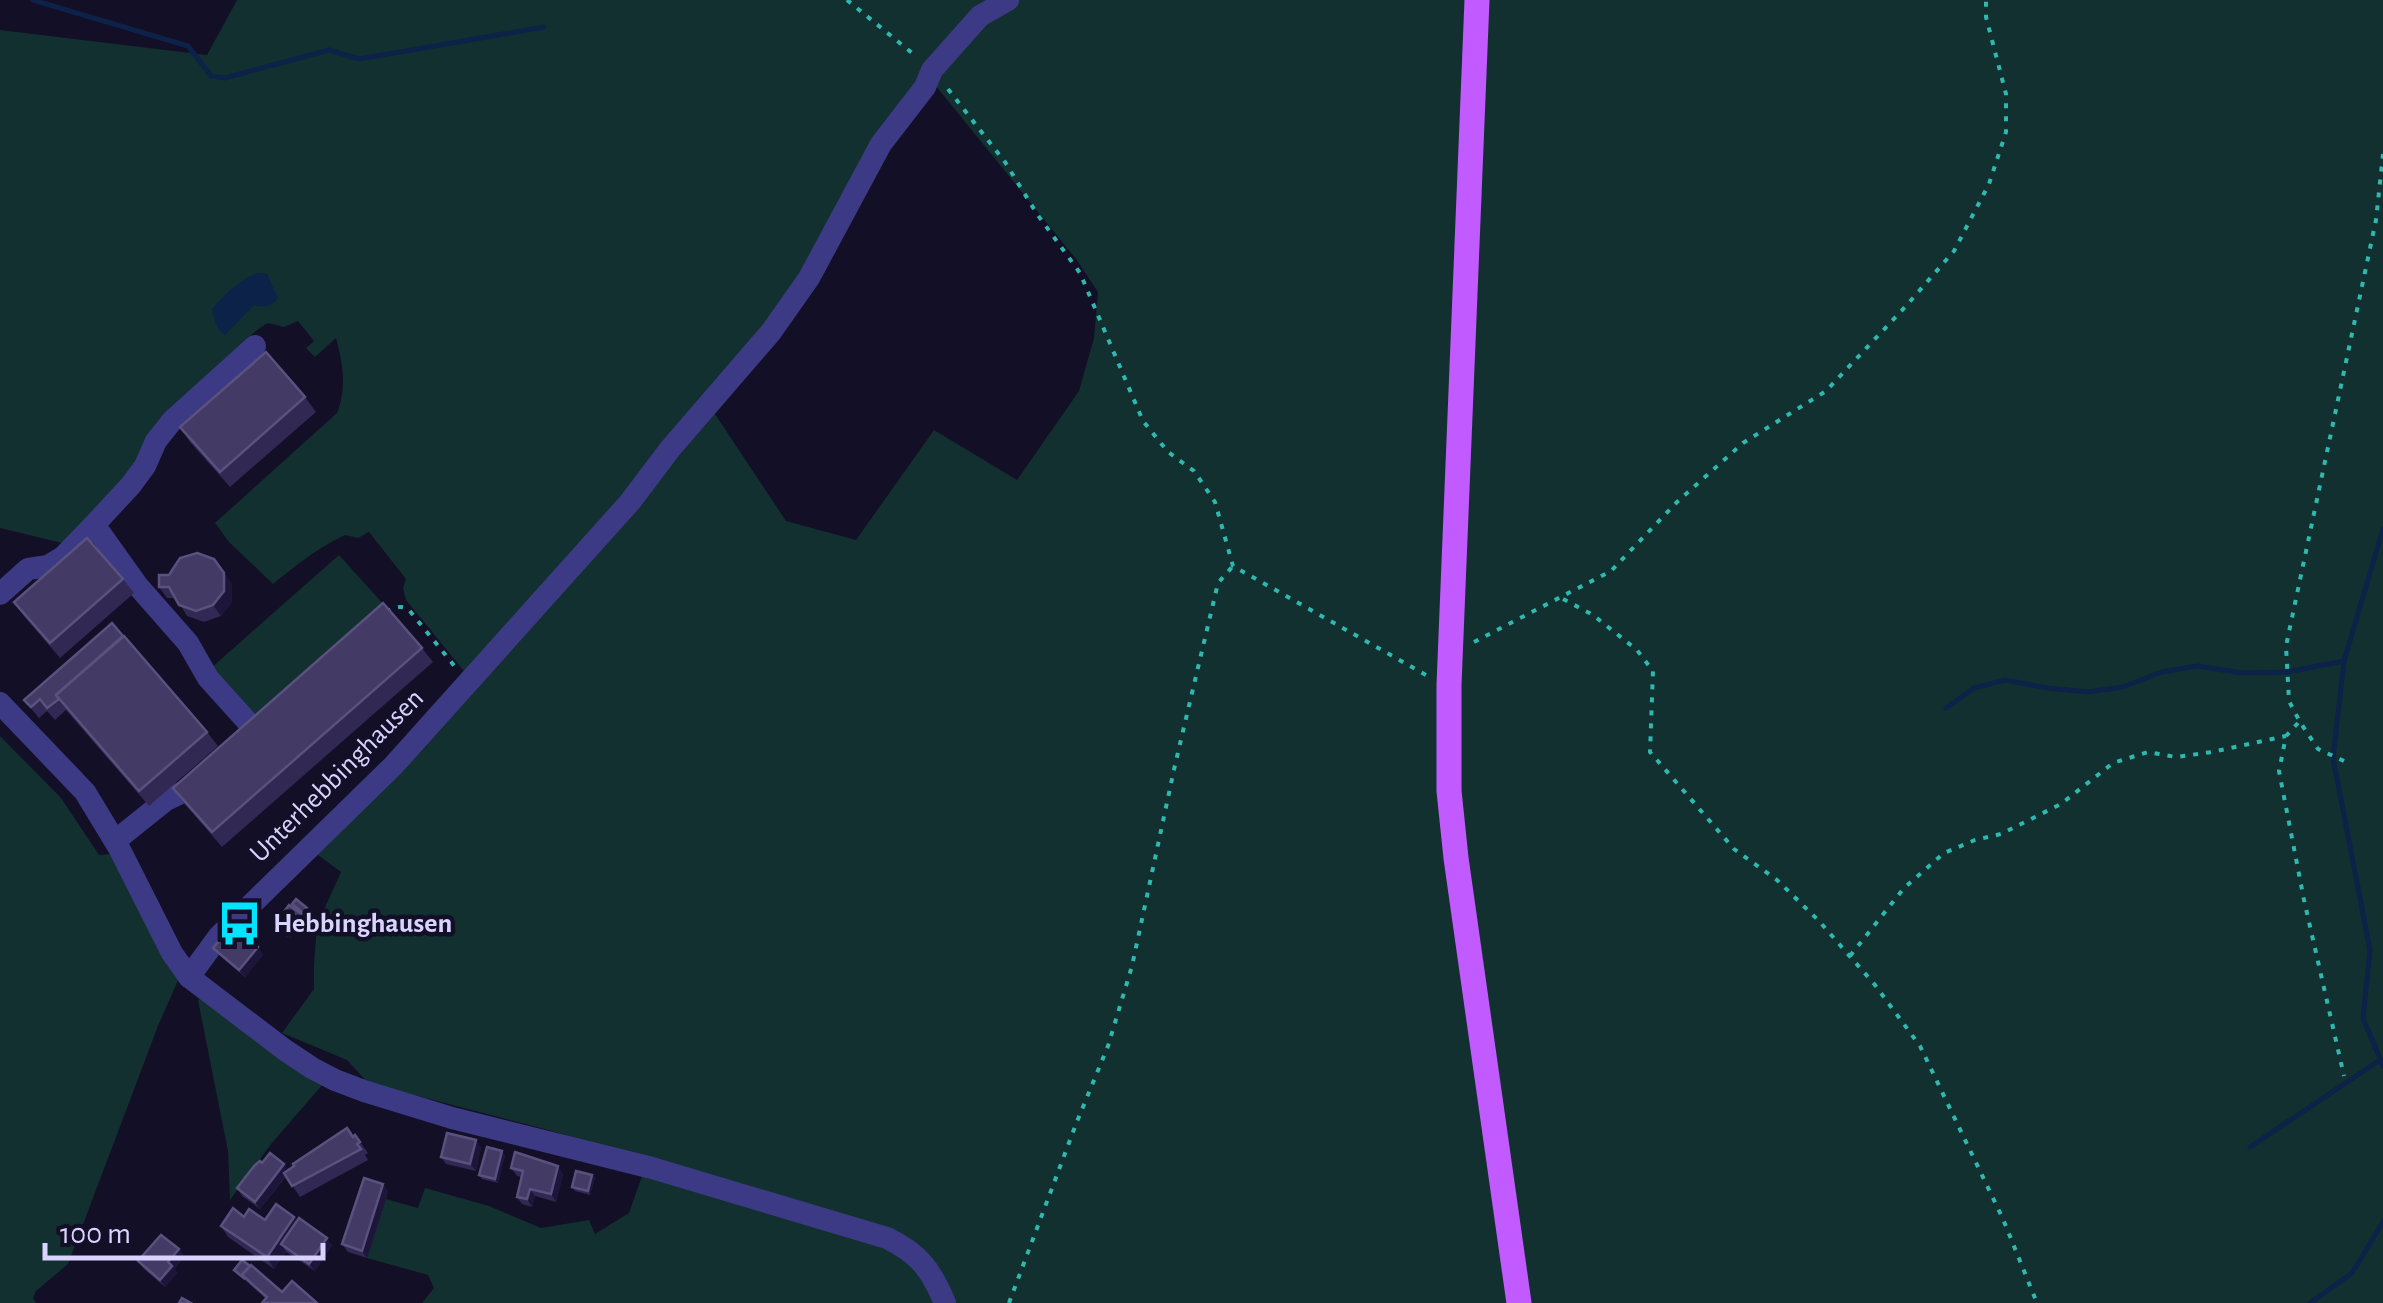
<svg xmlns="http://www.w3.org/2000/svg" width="2383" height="1303" viewBox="0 0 2383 1303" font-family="'Alegreya Sans',sans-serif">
<rect width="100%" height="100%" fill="#130f26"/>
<g fill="#12302f" fill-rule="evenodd">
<path d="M 237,0 L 2383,0 L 2383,1303 L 952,1303 L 948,1287 L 838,1217 L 552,1131 L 368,1083 L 347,1060 L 282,1033 L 314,989 L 314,964 L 317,925 L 341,872 L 314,852 L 468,676 L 406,600 L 403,588 L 406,579 L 369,532 L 358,538 L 345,535 C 318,548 296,565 273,584 L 229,542 L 215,523 L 337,413 C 347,388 343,364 336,338 L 315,357 L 306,348 L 314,341 L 298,321 L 284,327 L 268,323 C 238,339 202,391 179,418 C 142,461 104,503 66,544 L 0,528 L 0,30 L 207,55 ZM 936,86 L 1076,259 L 1098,292 L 1094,338 L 1079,391 L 1017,480 L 934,430 L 856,540 L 786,521 L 711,408 L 884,148 Z"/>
<polygon points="339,555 385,606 255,721 210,669"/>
<polygon points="0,736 61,798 99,855 111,854 179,978 158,1026 68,1264 36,1291 33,1298 36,1303 0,1303"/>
<polygon points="202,998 324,1083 271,1144 230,1200 228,1151 198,1000"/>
<polygon points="643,1173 905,1252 938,1303 422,1303 434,1288 428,1275 367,1258 386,1199 418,1208 425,1188 489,1206 541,1228 589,1220 595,1234 629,1213"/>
</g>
<path fill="#0c2248" d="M 258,273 L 267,274 L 278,298 C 272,307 263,308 254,305 L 225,335 C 216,329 214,319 212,309 C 226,293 239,280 258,273 Z"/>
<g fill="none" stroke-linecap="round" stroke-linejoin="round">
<g stroke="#0c2248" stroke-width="5">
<polyline points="33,0 188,46 211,76 225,78 329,50 359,59 544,27"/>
<polyline points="2383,529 2344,661 2333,758 2370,950 2363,1018 2383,1066"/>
<polyline points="1946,708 1974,688 2005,680 2048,688 2088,692 2123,687 2162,672 2198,666 2242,673 2287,672 2344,661"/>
<polyline points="2250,1147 2380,1060"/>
<polyline points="2310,1303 2352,1273 2383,1222"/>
</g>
<g stroke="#2fb8b0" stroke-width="4" stroke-dasharray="5 8" stroke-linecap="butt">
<polyline points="847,0 917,57"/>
<polyline points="948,89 1005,162 1037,214 1080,273 1143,421 1168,452 1194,471 1215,502 1233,566 1426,675"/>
<polyline points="1563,599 1593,615 1637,650 1653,671 1650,752 1734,849 1777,880 1819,921 1875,985 1920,1046 2003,1219 2037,1303"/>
<path d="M 386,612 C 394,608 401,604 409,610 L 456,668"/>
<polyline points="1474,642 1611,571 1677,502 1743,443 1826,391 1906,306 1954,251 1989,184 2006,132 2006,94 1986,17 1986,0"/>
<polyline points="2298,723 2286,736 2279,771 2304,900 2344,1076"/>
<polyline points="2344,761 2318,749 2300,722 2289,701 2286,646 2376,220 2383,154"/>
<polyline points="1850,956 1904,888 1944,853 1975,840 2001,834 2061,804 2113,763 2148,752 2176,757 2212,752 2286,736"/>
<polyline points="1009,1303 1076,1124 1108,1046 1132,966 1175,765 1218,583 1233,566"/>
</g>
<g stroke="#3d3a85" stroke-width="22">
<polyline points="93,526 131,485 145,466 156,441 172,421 255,346"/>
<polyline points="0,594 28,569 48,566 63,557 93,526 100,533 137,585 188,643 208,678 253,728 254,731 240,745"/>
<path d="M 0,703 L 85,792 L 119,848 L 172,953 L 189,977 L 285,1050 L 312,1068 L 335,1080 L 364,1091 L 452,1118 L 652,1168 L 887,1238 C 920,1254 931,1270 945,1303"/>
<polyline points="115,841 166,800 185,791 201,779"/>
<polyline points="189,977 219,936 393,766 630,502 670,449 771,332 809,278 881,144 925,87 932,70 980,16 1008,0"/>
</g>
<polyline stroke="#c25bff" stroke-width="25" points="1477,0 1449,685 1449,791 1456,858 1519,1303"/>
</g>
<g fill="#312854">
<polygon points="305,397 316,412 230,487 190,442 180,427"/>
<polygon points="123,579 134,593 60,658 24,616 14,602"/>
<polygon points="232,584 232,602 221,616 204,622 187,616 176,598 167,598 159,587"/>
<polygon points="112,623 207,732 218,746 149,806 66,710 55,720 47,711 39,718 24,700"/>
<polygon points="422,648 433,662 222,847 183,802 173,788"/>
<polygon points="228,938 258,947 263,955 245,977 219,955 213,948"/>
<polygon points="355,1135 368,1153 365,1155 368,1160 300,1197 286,1176 260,1209 242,1196 237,1188 262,1163 284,1164 288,1170"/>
<polygon points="481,1147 476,1171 446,1164 441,1157"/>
<polygon points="505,1155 498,1183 482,1179 479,1175"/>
<polygon points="511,1168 563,1174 556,1202 535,1196 532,1207 522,1204 517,1197 522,1177 517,1176"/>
<polygon points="592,1175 595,1178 590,1195 575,1191 572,1187"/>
<polygon points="383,1184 388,1192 367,1258 348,1252 342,1244"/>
<polygon points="244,1217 265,1220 294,1217 297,1221 332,1245 315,1271 286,1252 274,1269 228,1237 221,1226"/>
<polygon points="179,1249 184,1257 174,1269 177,1273 165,1287 144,1269 138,1261"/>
<polygon points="234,1270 282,1292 318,1303 266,1299"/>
</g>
<g fill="#1d163a">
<polygon points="224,573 232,584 232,602 221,616 213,605"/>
<polygon points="303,915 305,919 290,939 287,935"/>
<polygon points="258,947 263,955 245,977 239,970"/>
<polygon points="476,1140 481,1147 476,1171 470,1164"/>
<polygon points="502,1151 505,1155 498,1183 495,1179"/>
<polygon points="284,1164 289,1171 260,1209 255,1202"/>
<polygon points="558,1166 563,1174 556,1202 551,1194"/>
<polygon points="592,1175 595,1178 590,1195 588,1191"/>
<polygon points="383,1184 388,1192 367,1258 362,1251"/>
<polygon points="530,1189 535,1196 532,1207 527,1199"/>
<polygon points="294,1217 302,1228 281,1244 286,1252 274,1269 267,1257"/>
<polygon points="327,1238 332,1245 315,1271 309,1264"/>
<polygon points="179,1249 184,1257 174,1269 177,1273 165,1287 160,1280 168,1262"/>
</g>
<g fill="#433a66" stroke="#5a527e" stroke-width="2.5">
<polygon points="266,352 305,397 220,472 180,427"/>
<polygon points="87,538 123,579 50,643 14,602"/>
<polygon points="197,553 214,559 224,573 224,591 213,605 196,611 179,605 169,587 159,587 159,575 169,575 180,558"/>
<polygon points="383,603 422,648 212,832 173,788"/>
<polygon points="112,623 123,636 56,695 59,699 47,708 40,699 31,707 24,700"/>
<polygon points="124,636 207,732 139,791 56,695"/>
<polygon points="296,899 307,908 303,913 292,904"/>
<polygon points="289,905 303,915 287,935 274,925"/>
<polygon points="235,929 258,947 239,970 213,948 224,935 228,938"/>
<polygon points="347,1128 353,1137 355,1135 360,1142 357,1144 361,1149 292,1186 284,1173 294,1166 293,1164"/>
<polygon points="447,1133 476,1140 470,1164 441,1157"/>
<polygon points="487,1147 502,1151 495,1179 479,1175"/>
<polygon points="515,1152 558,1166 551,1194 530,1189 527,1199 517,1197 523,1171 511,1168"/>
<polygon points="270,1153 284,1164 255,1202 237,1188 254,1166 260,1161 262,1163"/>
<polygon points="576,1171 592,1175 588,1191 572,1187"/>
<polygon points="364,1178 383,1184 362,1251 342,1244"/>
<polygon points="276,1204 294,1217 267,1257 221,1226 233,1208 244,1217 249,1209 265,1220"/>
<polygon points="299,1218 327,1238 309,1264 281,1244"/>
<polygon points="161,1235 179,1249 168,1262 172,1266 160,1280 138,1261"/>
<polygon points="242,1260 250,1266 242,1275 245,1279 234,1270"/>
<polygon points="251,1265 282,1292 292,1281 317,1303 262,1303 267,1297 242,1275"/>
<polygon points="182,1298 191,1303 179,1303"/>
</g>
<defs>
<symbol id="bus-bare" viewBox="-9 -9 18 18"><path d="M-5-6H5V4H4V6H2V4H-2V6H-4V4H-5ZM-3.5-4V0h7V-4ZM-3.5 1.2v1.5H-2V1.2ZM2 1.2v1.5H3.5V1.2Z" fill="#00e5ff" stroke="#130f26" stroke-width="2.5" paint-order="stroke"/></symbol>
</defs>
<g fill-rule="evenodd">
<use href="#bus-bare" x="208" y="892" width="63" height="63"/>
</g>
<g text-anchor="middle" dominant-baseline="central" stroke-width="9" stroke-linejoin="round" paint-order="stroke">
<g font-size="28" fill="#d9d4ff" stroke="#130f26">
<text transform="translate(337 776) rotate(-45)">Unterhebbinghausen</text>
</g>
<g font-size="28" font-weight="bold" fill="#d9d4ff" stroke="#130f26" text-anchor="start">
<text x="273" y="924">Hebbinghausen</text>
</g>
</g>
<path d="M45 1243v15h278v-15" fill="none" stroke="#d9d4ff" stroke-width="5"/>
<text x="60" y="1243" font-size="30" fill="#d9d4ff" stroke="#130f26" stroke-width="8" paint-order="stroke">100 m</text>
</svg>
